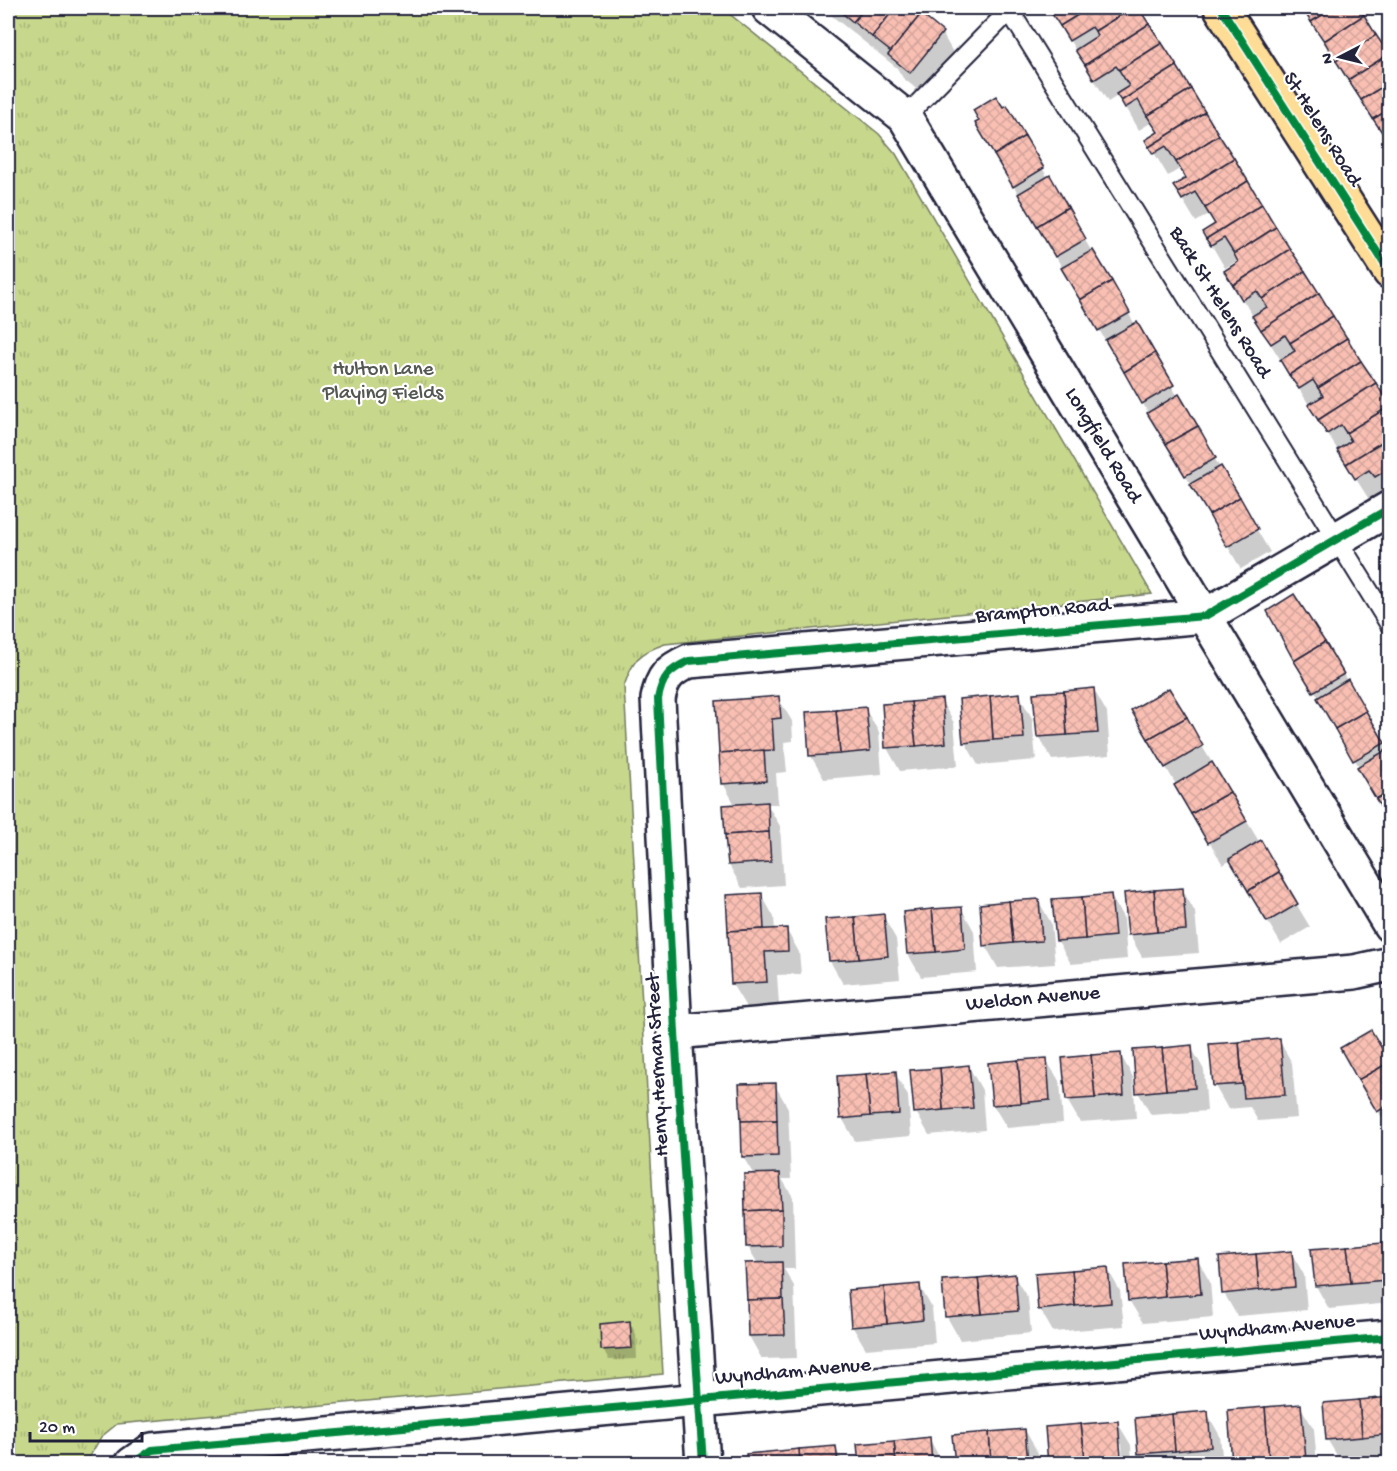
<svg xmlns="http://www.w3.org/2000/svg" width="1397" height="1471" viewBox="0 0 1397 1471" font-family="'Gochi Hand',sans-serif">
<defs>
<pattern id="grass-tufts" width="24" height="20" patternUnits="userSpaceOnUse" patternTransform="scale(1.5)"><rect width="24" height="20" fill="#c7d78b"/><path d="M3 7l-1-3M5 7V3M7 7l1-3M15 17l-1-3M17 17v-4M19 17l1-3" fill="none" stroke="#abb879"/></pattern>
<pattern id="building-cross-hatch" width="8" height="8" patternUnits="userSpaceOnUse" patternTransform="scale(1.5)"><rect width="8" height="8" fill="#f9bfb3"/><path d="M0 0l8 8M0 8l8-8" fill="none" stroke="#d5a49b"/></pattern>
</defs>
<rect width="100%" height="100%" fill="#fff"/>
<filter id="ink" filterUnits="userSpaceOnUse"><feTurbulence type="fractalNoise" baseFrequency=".0167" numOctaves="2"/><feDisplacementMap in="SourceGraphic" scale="12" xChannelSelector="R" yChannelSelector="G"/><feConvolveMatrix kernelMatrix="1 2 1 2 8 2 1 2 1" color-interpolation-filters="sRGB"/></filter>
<g filter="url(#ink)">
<path fill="url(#grass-tufts)" stroke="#747c63" stroke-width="1.5" d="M 8,8 L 722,8 L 879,134 L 896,154 L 1152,594 L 665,644 C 638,653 633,660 624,686 L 663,1374 L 117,1424 L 101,1437 L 86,1463 L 8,1463 Z"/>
<g fill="#0003">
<polygon points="822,8 911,8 942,33 955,56 924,95 903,78 897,68"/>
<polygon points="1059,8 1137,8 1390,408 1390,499 1383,491 1370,501 1239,294 1238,260 1225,268 1204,232 1216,225 1209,214 1196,222 1175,187 1187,179 1181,168 1168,176 1147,141 1159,133 1152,122 1139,130 1119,95 1108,102 1052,12"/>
<polygon points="1302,8 1357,8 1390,58 1390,144"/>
<polygon points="1006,107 1270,552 1241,569 977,124"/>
<polygon points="1269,612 1307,613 1390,753 1390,820"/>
<polygon points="1094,690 1107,713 1110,755 1052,760 1039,737 1035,695"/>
<polygon points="1019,695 1032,718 1036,760 978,765 965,742"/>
<polygon points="778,698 792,721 793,741 784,742 787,772 776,773 778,804 767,804 780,826 784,885 742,888 729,865 735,805 723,783"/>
<polygon points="941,700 954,723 958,766 900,771 887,748"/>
<polygon points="865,709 879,732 882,774 824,779 811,756 807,714"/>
<polygon points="1133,711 1202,746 1310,927 1281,944 1231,860 1223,865"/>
<polygon points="1182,889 1195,912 1199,953 1142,957 1129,934"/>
<polygon points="761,894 774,917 775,930 786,929 799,952 801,974 777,975 779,1005 746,1007 732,984 727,896"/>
<polygon points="1111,896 1124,919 1127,959 1071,964 1058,941 1054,900"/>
<polygon points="1038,900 1051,923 1055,964 998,968 985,945"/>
<polygon points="961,908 974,931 977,972 921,977 908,954"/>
<polygon points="883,916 896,939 900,979 843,984 830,961 827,920"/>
<polygon points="1279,1040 1292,1063 1297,1118 1258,1121 1250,1107 1228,1109 1215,1086 1211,1045"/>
<polygon points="1191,1047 1204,1070 1207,1111 1151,1115 1138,1092"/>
<polygon points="1342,1049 1390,1064 1390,1131"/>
<polygon points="1120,1054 1133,1077 1136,1118 1080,1122 1067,1100"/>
<polygon points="1046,1060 1060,1082 1063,1123 1007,1128 993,1105"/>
<polygon points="969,1067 982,1090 985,1130 929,1135 916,1112"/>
<polygon points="895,1073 908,1096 911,1136 855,1141 842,1118"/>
<polygon points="775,1085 788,1108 791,1179 782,1179 793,1197 795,1269 784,1269 794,1286 797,1358 762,1359 749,1336 758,1264 748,1247 754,1175 743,1157"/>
<polygon points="1383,1244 1390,1256 1390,1303 1329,1309 1316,1286"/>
<polygon points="1291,1252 1304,1275 1307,1310 1237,1316 1224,1293"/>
<polygon points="1197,1259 1210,1282 1213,1317 1143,1323 1129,1300"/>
<polygon points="1107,1268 1120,1291 1124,1326 1053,1332 1040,1309"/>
<polygon points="1014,1276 1028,1299 1031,1333 960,1340 947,1317"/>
<polygon points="919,1285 932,1308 935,1343 866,1349 852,1326"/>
<polygon points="630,1323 636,1334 637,1359 609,1360 603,1349"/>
<polygon points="1390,1399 1390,1458 1341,1462 1327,1439"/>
<polygon points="1300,1406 1314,1429 1317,1464 1234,1464"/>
<polygon points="1207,1413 1220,1436 1223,1464 1145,1464 1139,1454"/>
<polygon points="1117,1422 1131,1445 1132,1464 1123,1464 1122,1444 1119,1444 1120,1464 1050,1464"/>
<polygon points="1025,1430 1038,1453 1039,1464 956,1464"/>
<polygon points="929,1438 943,1464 860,1464"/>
<polygon points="835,1447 844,1464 748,1464"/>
</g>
<g fill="url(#building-cross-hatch)" stroke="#22223b" stroke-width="1.5">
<polygon points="836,8 865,8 853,22"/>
<polygon points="865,8 895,8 872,37 853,22"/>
<polygon points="895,8 913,8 921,14 891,52 872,37"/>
<polygon points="1056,8 1089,8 1060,26 1050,11"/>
<polygon points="1089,8 1132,8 1095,31 1092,27 1069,41 1060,26"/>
<polygon points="1132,8 1139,8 1149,24 1085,65 1075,50 1097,36 1095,31"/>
<polygon points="1302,8 1334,8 1311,22"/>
<polygon points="1334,8 1359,8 1364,15 1324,41 1311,22"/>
<polygon points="921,14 943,32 910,73 888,55"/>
<polygon points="1364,15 1376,35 1336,61 1324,41"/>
<polygon points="1149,24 1162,43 1119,70 1116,66 1094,80 1085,65"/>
<polygon points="1376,35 1389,54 1348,80 1336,61"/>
<polygon points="1162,43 1177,66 1121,101 1116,94 1129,86 1119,70"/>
<polygon points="1389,54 1390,82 1361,100 1348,80"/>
<polygon points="1177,66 1191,89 1147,116 1138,100 1125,108 1121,101"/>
<polygon points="1390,82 1390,109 1373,119 1361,100"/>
<polygon points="1191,89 1205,112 1149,147 1145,140 1158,132 1147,116"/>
<polygon points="996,96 1003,107 1007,105 1025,136 994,155 975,123 979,121 973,110"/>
<polygon points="1390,109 1390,136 1386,138 1373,119"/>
<polygon points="1205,112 1219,135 1176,162 1166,146 1153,154 1149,147"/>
<polygon points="1219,135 1234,158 1178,193 1173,186 1186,178 1176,162"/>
<polygon points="1025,136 1044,168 1013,187 994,155"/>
<polygon points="1234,158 1248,181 1205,208 1195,192 1182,200 1178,193"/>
<polygon points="1050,175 1068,207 1037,226 1018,194"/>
<polygon points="1248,181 1262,204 1206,239 1202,232 1215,224 1205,208"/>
<polygon points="1262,204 1276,227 1234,254 1224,238 1211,246 1206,239"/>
<polygon points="1068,207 1086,239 1055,257 1037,226"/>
<polygon points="1276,227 1290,249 1233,285 1224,271 1238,262 1234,254"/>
<polygon points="1290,249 1305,271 1262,299 1257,291 1242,300 1233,285"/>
<polygon points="1093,250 1112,281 1080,300 1061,268"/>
<polygon points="1305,271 1319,293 1261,330 1252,316 1267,307 1262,299"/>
<polygon points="1112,281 1130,313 1098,331 1080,300"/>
<polygon points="1319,293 1333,316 1290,343 1285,335 1271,344 1261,330"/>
<polygon points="1333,316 1347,338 1289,375 1280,360 1295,351 1290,343"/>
<polygon points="1137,322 1155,353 1124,372 1105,340"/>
<polygon points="1347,338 1361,361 1318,388 1313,380 1299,389 1289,375"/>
<polygon points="1155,353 1174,385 1142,404 1124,372"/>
<polygon points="1361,361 1376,383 1318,420 1308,405 1323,396 1318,388"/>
<polygon points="1376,383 1390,406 1346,433 1341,425 1327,434 1318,420"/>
<polygon points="1179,394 1198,426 1166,444 1147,413"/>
<polygon points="1390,406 1390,437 1346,464 1337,450 1351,441 1346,433"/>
<polygon points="1198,426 1216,458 1185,476 1166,444"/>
<polygon points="1390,437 1390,468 1375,477 1369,470 1355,479 1346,464"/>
<polygon points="1221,466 1240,497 1209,515 1190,484"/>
<polygon points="1240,497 1258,529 1227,547 1209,515"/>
<polygon points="1294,594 1325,642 1294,661 1267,611"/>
<polygon points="1325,642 1344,674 1313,692 1294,661"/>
<polygon points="1348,679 1366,711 1335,729 1317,698"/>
<polygon points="1094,688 1098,733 1067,735 1064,691"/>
<polygon points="1169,688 1187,717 1148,739 1131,710"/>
<polygon points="1064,691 1067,735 1037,737 1033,693"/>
<polygon points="1020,693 1024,738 993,740 990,696"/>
<polygon points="779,696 781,718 772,719 774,750 719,753 716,701"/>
<polygon points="990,696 993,740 963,743 959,699"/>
<polygon points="942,699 946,743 916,746 911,702"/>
<polygon points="911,702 916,746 885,748 882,704"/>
<polygon points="866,707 870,751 840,754 836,710"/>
<polygon points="836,710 840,754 809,756 806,712"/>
<polygon points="1366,711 1385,743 1353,761 1335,729"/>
<polygon points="1187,717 1203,746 1165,768 1148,739"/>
<polygon points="1388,749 1390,791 1376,799 1357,767"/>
<polygon points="764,750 766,781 721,784 719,753"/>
<polygon points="1212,762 1230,792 1191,814 1174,785"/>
<polygon points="1390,791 1390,823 1376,799"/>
<polygon points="1230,792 1247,821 1208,843 1191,814"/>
<polygon points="768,802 769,832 725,835 723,805"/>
<polygon points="769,832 771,862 728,865 725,835"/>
<polygon points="1261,840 1279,872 1248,891 1229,859"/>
<polygon points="1279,872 1298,904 1267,922 1248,891"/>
<polygon points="1183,888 1186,930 1157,932 1154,890"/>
<polygon points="1154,890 1157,932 1128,935 1124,893"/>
<polygon points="762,893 764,929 728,931 726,895"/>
<polygon points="1111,894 1115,936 1085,939 1082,897"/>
<polygon points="1082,897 1085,939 1056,941 1052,899"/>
<polygon points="1039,899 1042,941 1013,943 1009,901"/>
<polygon points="1009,901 1013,943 983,946 980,904"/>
<polygon points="962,907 965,949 936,952 932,909"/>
<polygon points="932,909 936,952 907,954 903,912"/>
<polygon points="884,914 888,956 859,959 855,917"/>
<polygon points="855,917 859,959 829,961 825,919"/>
<polygon points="787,928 788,951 765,952 767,982 731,984 728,931"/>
<polygon points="1371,1030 1390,1062 1358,1080 1340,1048"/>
<polygon points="1280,1038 1285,1095 1244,1098 1239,1042"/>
<polygon points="1239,1042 1242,1084 1213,1086 1209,1044"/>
<polygon points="1192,1045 1195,1088 1166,1090 1162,1048"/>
<polygon points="1162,1048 1166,1090 1136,1093 1133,1050"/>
<polygon points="1121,1053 1124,1095 1095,1098 1091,1055"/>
<polygon points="1091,1055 1095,1098 1066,1100 1062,1058"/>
<polygon points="1047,1058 1050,1100 1021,1103 1018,1060"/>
<polygon points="1018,1060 1021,1103 992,1105 988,1063"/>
<polygon points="1390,1062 1390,1104 1377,1112 1358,1080"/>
<polygon points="969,1065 973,1108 943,1110 940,1068"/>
<polygon points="940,1068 943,1110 914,1113 910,1070"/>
<polygon points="896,1071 899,1114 870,1116 866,1074"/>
<polygon points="866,1074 870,1116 840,1119 837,1076"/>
<polygon points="776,1083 777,1120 741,1121 739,1084"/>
<polygon points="777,1120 778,1156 742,1157 741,1121"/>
<polygon points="780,1173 782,1209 745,1211 744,1174"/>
<polygon points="782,1209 782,1246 746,1247 745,1211"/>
<polygon points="1383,1243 1387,1280 1351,1283 1347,1246"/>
<polygon points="1347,1246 1351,1283 1315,1286 1311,1249"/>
<polygon points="1292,1251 1295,1287 1259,1290 1256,1254"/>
<polygon points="1256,1254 1259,1290 1222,1294 1219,1257"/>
<polygon points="1198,1258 1201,1294 1165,1297 1162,1261"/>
<polygon points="1162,1261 1165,1297 1128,1301 1125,1264"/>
<polygon points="782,1262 783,1299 747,1300 745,1263"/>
<polygon points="1108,1267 1111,1303 1075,1306 1072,1270"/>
<polygon points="1072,1270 1075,1306 1038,1310 1035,1273"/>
<polygon points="1015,1274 1018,1311 982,1314 978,1278"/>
<polygon points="978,1278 982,1314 945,1317 942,1280"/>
<polygon points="920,1284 923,1320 887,1324 884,1287"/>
<polygon points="884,1287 887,1324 851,1327 848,1290"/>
<polygon points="783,1299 785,1335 748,1336 747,1300"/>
<polygon points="630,1321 632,1348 601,1350 600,1324"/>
<polygon points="1390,1397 1390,1434 1362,1437 1359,1400"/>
<polygon points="1359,1400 1362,1437 1326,1440 1323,1403"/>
<polygon points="1301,1404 1306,1460 1269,1463 1265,1407"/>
<polygon points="1265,1407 1269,1463 1232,1464 1228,1410"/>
<polygon points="1208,1411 1211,1447 1175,1451 1172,1414"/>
<polygon points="1172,1414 1175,1451 1138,1454 1135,1418"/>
<polygon points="1118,1421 1121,1457 1085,1460 1081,1424"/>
<polygon points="1081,1424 1085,1460 1048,1464 1045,1427"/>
<polygon points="1025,1429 1028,1464 991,1464 989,1432"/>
<polygon points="989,1432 991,1464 955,1464 952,1435"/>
<polygon points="930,1437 932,1464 896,1464 894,1441"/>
<polygon points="894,1441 896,1464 859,1464 857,1444"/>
<polygon points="836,1446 838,1464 800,1464 799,1449"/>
<polygon points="799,1449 800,1464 746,1464 746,1454"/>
</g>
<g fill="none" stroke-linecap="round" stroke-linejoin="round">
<defs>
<g id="service">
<polyline points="1008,8 1390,625"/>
<polyline points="905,117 1012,8"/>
</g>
<g id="minor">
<polyline points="769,8 905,117 1390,925"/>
<polyline points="675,1032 1354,972 1390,964"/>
<polyline points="132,1464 152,1450 1390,1337"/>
<path d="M 703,1464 L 675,1032 L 658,699 C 662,677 669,670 689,661 L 1205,616 L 1390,508"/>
</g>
<polyline id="primary" points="1221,8 1390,272"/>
</defs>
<use href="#service" stroke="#22223b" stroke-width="22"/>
<use href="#minor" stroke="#22223b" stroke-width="38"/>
<use href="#primary" stroke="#22223b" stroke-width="38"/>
<use href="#service" stroke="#fff" stroke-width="18"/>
<use href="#minor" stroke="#fff" stroke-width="33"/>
<use href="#primary" stroke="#ffdd96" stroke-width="33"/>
<defs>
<g id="cycleway">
<polyline points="1221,8 1390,272"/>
<polyline points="132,1464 152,1450 1390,1337"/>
<path d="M 703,1464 L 675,1032 L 658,699 C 662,677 669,670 689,661 L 1205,616 L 1390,508"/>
</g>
</defs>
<use href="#cycleway" stroke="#fff" stroke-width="11"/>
<use href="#cycleway" stroke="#00873e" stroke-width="8"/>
</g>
</g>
<g text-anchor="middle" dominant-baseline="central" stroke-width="4.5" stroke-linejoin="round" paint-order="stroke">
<g font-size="21" fill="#22223b" stroke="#fff">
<text transform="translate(1321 130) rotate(58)">St Helens Road</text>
<text transform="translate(1219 303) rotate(58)">Back St Helens Road</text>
<text transform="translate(1102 446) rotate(59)">Longfield Road</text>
<text transform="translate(1043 612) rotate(-5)">Brampton Road</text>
<text transform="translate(1033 1000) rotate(-5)">Weldon Avenue</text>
<text transform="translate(659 1065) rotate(-93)">Henry Herman Street</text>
<text transform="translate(1277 1329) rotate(-5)">Wyndham Avenue</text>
<text transform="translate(793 1373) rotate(-5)">Wyndham Avenue</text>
</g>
<g font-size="21" fill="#545853" stroke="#fff">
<text x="383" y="370">Hulton Lane<tspan x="383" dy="24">Playing Fields</tspan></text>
</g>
</g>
<rect width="1397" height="1471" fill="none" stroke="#fff" stroke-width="30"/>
<rect x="15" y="15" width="1367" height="1441" fill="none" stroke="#22223b" stroke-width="2" filter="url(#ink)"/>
<g transform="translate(1340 57) rotate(263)" stroke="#ffffff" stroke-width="4.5" paint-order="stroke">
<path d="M0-4.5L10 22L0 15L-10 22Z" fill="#22223b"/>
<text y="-9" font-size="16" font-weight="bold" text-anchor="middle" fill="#22223b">N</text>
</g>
<path d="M30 1432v9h112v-9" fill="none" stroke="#22223b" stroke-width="3"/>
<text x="39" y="1432" font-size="18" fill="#22223b" stroke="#ffffff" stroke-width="4.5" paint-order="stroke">20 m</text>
</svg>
